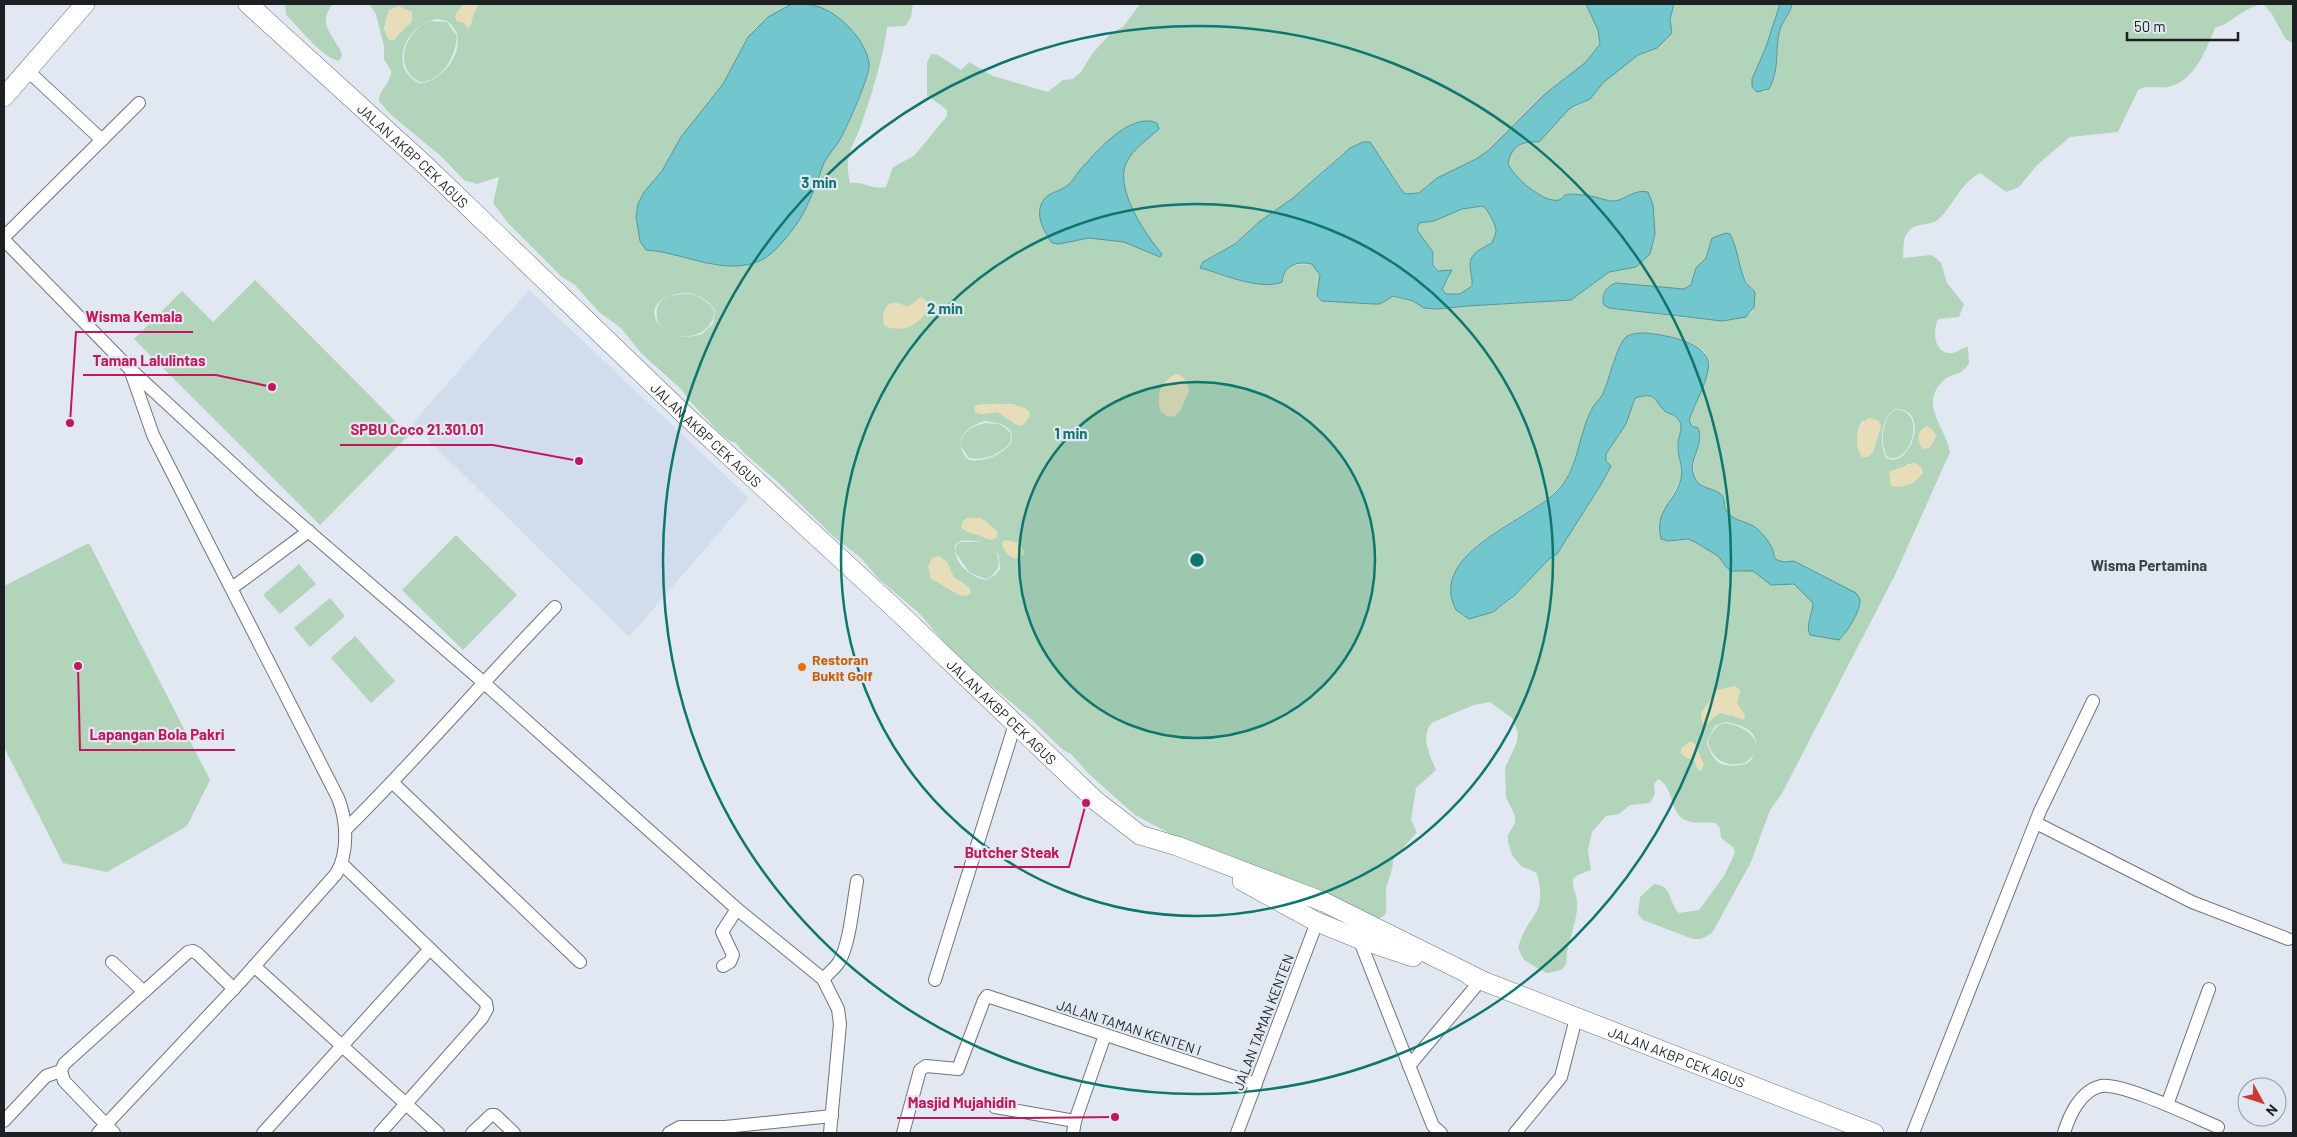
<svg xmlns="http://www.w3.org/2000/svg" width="2297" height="1137" viewBox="0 0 2297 1137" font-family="Barlow,sans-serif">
<rect width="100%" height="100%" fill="#e1e8f1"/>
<polygon fill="#d1ddec" points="529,290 749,498 629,637 412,424"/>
<g fill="#b1d4ba" fill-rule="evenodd">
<path d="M 285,4 L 332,4 C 330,8 326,14 326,19 C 325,32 339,43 342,55 L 339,61 C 321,57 300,28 286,15 Z"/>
<path d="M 369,4 L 467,4 L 461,7 L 461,22 L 464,22 L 467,27 L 471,25 L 472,16 L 478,4 L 913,4 L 911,17 L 905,26 L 887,27 C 884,54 870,102 860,128 C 851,150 844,157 850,183 C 865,181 870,190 886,187 L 893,167 L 914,156 L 947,116 L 947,110 L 927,95 L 927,63 L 931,54 L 938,55 L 961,70 L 969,62 L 993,76 L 1048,92 L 1063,80 L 1073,79 L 1081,72 L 1092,54 L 1110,34 L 1123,27 L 1140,4 L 1586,4 L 1598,30 L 1600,44 L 1586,62 L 1540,99 L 1489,150 L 1476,159 L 1437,178 L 1419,193 L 1405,194 L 1381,158 L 1344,152 L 1293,198 L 1259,222 L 1235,244 L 1210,258 L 1200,268 C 1224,276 1251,286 1276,284 L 1291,265 L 1312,264 L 1320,275 L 1318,289 L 1373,304 L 1380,304 L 1392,296 L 1413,301 L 1424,308 L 1438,309 L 1467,306 L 1571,300 L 1609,272 L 1636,267 L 1650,254 L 1654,241 L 1648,192 C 1634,189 1627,199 1615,201 C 1608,202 1594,196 1585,195 C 1579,195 1571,193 1565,195 C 1563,196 1561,199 1559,200 C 1544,204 1512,176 1508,163 L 1513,150 L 1551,128 L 1570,108 L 1576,107 L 1595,93 L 1604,82 L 1615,73 L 1638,55 L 1657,48 L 1672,33 L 1670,19 L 1674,4 L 1780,4 L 1766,47 L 1752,79 L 1764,92 C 1783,81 1775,50 1779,32 C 1781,22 1791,13 1792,4 L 2293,4 L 2293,43 L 2286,40 L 2272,14 L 2263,4 C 2242,8 2234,22 2215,28 C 2206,50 2195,81 2168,87 C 2157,89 2148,84 2138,90 L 2118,132 L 2070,137 L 2037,165 L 2019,187 L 2006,192 L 1980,173 C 1961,183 1954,204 1939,219 C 1930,227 1916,221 1908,232 C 1902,239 1904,249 1903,258 L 1931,255 L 1936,258 L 1941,263 L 1947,283 L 1964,304 L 1959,317 L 1938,319 C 1933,329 1933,352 1949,353 C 1956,354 1961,348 1968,347 L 1969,363 C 1961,377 1953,372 1944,380 C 1918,404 1945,426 1950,452 L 1895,575 L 1781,795 L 1770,810 L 1751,862 L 1712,933 L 1701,939 L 1693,939 L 1643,920 L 1638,914 L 1640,897 L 1654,884 C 1673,886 1668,902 1679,913 L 1699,910 L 1724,876 L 1735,853 L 1733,847 L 1721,838 L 1720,828 L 1716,823 C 1706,821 1693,825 1683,819 C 1669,809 1674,787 1658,779 L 1654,784 L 1655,794 L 1650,803 L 1630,805 L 1619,814 L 1606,816 L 1592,832 L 1588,850 L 1591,870 L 1578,875 L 1573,879 C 1572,888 1577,894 1577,902 C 1578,920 1570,935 1567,952 C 1566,957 1568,962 1564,967 C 1560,972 1552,972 1546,973 L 1524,960 L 1518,948 C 1528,912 1548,917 1537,873 L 1521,866 L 1512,855 L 1508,842 L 1508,835 L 1515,823 L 1515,816 L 1506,797 L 1505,768 L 1517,742 L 1518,732 L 1512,718 L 1490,702 L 1474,705 L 1433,722 C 1419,735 1430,755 1436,770 L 1416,788 L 1411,820 L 1417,832 L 1393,860 C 1393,871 1388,879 1386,889 C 1385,898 1388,906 1385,915 L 1380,918 L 1339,915 L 1311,909 L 1135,815 L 1089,774 L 1071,754 L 1063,750 L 1030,718 L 977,674 L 943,641 L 920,614 L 879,579 L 861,558 L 834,537 L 779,483 L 744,453 L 736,443 L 730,441 L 719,432 L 687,398 L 682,390 L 641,353 L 621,328 L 599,312 L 574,284 L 562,277 L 508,223 L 493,203 L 499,177 L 477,184 L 464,180 L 442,157 L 390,114 L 379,101 C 379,89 391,84 391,71 L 384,59 L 384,46 L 376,14 ZM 388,13 L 410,24 L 404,27 L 394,40 L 388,38 L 384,29 ZM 437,19 L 447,21 C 452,25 458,32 458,38 C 459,59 440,83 419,83 C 387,68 406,23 437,19 ZM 757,27 L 853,31 L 862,44 L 869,64 L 863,88 L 853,113 L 840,138 L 825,161 L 803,212 L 796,224 L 777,247 L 767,257 L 755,263 L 742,266 L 727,266 L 660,251 L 646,250 L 640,241 L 636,217 L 638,204 L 662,171 L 681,137 L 723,84 L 748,37 ZM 1730,234 C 1738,248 1739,279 1752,288 L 1753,311 C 1735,332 1638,309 1609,308 L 1602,298 L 1605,291 L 1616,283 L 1684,289 L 1691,285 L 1696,268 L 1706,258 L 1712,238 ZM 686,293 C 699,294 708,300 715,310 L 713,324 L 702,334 C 657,349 630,296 686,293 ZM 927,301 L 926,311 L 908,327 L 901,327 L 896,303 L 905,307 ZM 1646,333 C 1661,334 1701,340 1707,356 C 1712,372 1695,405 1689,420 L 1701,435 C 1695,461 1681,484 1718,492 L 1725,504 L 1726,510 L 1731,516 L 1750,525 L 1773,551 L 1777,560 C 1784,563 1791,560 1797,562 C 1819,572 1840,591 1860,605 L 1844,635 L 1839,640 L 1812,616 L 1813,603 L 1794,583 L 1772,585 L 1753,571 C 1744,570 1734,574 1726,567 C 1722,564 1720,558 1716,554 C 1704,543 1685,535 1668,541 L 1663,512 L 1680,481 L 1682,475 L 1677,447 L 1682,426 L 1677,418 L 1666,412 L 1655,398 L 1649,395 L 1635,398 L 1626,424 L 1606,454 L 1606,461 L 1600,486 L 1557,553 C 1533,569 1520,599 1494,611 C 1486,615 1472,615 1463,616 C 1455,610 1453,603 1452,593 C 1447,545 1532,517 1559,488 C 1578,468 1580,431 1593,407 C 1596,402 1602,398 1604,392 C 1609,380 1617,346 1625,338 C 1630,333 1639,333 1646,333 ZM 1176,374 L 1188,388 L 1189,391 L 1180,411 L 1173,417 L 1162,386 ZM 987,404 L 1012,404 L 1026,409 L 1016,425 L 1007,417 L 997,412 L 980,414 L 974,406 ZM 1895,409 C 1932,407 1910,471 1886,458 C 1879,443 1880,419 1895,409 ZM 986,421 C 999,424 1004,422 1012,433 L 1011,443 C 1000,456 986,462 969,460 C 950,443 966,425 986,421 ZM 1862,421 L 1881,425 L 1871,455 L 1857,445 L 1858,430 ZM 1915,463 L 1915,482 L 1902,486 L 1899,470 L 1908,464 ZM 984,520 L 994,529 L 987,539 C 979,533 965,534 961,526 ZM 960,541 C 977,539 990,542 999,556 L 1000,569 L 995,575 L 986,580 C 971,578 952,562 955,545 ZM 932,558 L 947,562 L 954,578 L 966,585 L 959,595 L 948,588 L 928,568 ZM 1740,690 L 1737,703 L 1740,710 L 1729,716 C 1718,708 1715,718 1705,725 ZM 1725,722 C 1741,724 1761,731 1755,751 C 1753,757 1751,761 1746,764 C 1723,769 1712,764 1707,741 L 1715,726 ZM 1694,743 L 1702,761 L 1698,770 L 1694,759 L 1687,758 L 1681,753 Z"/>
<path d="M 430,21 L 447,22 L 457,36 C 455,57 443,81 420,82 C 391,68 406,29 430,21 Z"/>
<path d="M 1483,206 C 1488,210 1496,226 1496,231 C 1496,235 1493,239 1492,243 L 1479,249 L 1470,266 L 1473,279 L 1472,286 L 1460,294 L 1446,294 L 1441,289 L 1450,277 C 1424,264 1440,264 1431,249 C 1427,242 1421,236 1417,230 L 1419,223 L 1434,221 L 1462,209 Z"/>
<polygon points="255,280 409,435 320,525 134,339 182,291 213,322"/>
<path d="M 690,294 C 700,296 708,302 714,310 C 714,336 682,343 664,330 C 660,327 657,322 657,317 C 654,296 674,294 690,294 Z"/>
<path d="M 1895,410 C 1928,408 1911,467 1887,457 C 1880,443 1881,419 1895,410 Z"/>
<path d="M 986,423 C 998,424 1003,423 1011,434 L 1010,443 C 1000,454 985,461 969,458 L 960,445 C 962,432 973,425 986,423 Z"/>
<polygon points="456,535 517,595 463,650 402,590"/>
<path d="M 960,542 C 968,542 977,541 985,543 C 1002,551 1004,572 986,579 L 970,573 L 955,552 L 956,546 Z"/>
<polygon points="89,543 210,780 187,826 107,872 63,863 4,747 4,586"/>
<polygon points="299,564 316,584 280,614 263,595"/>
<polygon points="330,598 345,616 310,647 294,628"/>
<polygon points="355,636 395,681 371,703 331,658"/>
<path d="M 1725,723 C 1747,726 1771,744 1745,763 C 1726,767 1712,761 1708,741 C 1712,733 1715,725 1725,723 Z"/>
</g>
<g fill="#e7deb9">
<polygon points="466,4 478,4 468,29 464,23 457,21 455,16 458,10"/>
<path d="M 399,6 L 412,12 L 412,22 C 403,28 398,38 390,41 C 382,30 386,22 389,10 Z"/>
<path d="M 921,297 L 927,301 C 930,322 900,336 884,325 C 882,318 883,305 892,303 C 897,302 903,306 909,306 Z"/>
<path d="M 1176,374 C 1184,375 1188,384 1189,391 L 1178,413 L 1169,417 L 1161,412 C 1155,396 1160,382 1176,374 Z"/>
<path d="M 985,404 C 1000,404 1016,402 1029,411 L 1030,416 L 1024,424 L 1019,426 L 997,412 L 980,414 L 974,412 L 976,405 Z"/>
<path d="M 1869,418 L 1878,420 L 1881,426 L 1873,452 L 1868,457 L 1862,457 C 1853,445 1856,425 1869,418 Z"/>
<path d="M 1927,426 L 1933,430 L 1936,437 L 1929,448 L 1923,449 C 1916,442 1917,429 1927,426 Z"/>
<path d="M 1915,463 L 1921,467 L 1923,473 C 1915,483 1904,489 1891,486 L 1889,472 C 1893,470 1910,464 1915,463 Z"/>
<polygon points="967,518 981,518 997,531 997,538 991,540 962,529 962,522"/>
<path d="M 1005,540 L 1019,543 L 1024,551 L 1024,554 L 1017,559 C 1009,558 1002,549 1002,542 Z"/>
<polygon points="939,556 947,562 954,578 969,587 971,593 966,596 959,595 930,578 929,564 932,558"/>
<polygon points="1735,686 1740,690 1737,703 1745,715 1744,720 1721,712 1705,725 1702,723 1701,713 1717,690"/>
<polygon points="1690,741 1694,743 1704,764 1701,771 1698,770 1694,759 1687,758 1681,753 1681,749"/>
</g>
<g fill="#71c7cd" stroke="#58959a" fill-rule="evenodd">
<path d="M 792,4 C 802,4 812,4 822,8 C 842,16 866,41 869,63 C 871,75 847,126 841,138 C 836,146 829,154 824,163 C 816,183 809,207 796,225 C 785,239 772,258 754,263 C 719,274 681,252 646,250 L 640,241 L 636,217 L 638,204 L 644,192 L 662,171 L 681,137 L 723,84 L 748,37 L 768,17 Z"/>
<path d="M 1586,4 L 1674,4 L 1670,19 L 1672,33 L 1657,48 L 1638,55 L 1604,82 L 1590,99 L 1570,108 L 1539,142 C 1523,141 1512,145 1508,163 C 1512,176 1544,204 1559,200 C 1562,199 1563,196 1565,195 C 1571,193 1579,195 1585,195 C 1595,196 1608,202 1615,201 C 1627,199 1634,189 1648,192 L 1653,205 L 1655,234 L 1650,254 L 1636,267 L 1609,272 L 1571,300 L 1467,306 L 1438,309 L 1424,308 L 1413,301 L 1393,296 L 1380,304 L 1373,304 L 1322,301 L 1317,296 L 1320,275 L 1312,264 C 1296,261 1284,265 1282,282 C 1260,291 1223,274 1200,268 L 1203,262 L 1235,244 L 1259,222 L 1293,198 L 1350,148 L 1363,142 L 1370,142 L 1401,189 L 1405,194 L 1419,193 L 1437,178 L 1476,159 L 1489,150 L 1545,94 L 1586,62 L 1600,44 L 1598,30 ZM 1483,206 C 1488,210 1496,225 1496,231 C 1496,235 1493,239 1492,243 C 1483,248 1470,252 1470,265 C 1470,273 1473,278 1472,286 L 1460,294 L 1446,294 L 1442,289 L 1452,270 L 1438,271 L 1433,265 L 1433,252 L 1417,230 L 1419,223 L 1434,221 L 1462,209 Z"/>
<path d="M 1780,4 L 1792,4 C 1791,13 1781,22 1779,33 C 1775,52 1780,70 1769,89 L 1757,92 L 1752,87 L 1752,79 L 1766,47 Z"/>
<path d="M 1150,121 L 1157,123 L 1159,129 C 1147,140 1127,153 1124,170 C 1120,197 1146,235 1162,254 L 1160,257 L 1124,242 L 1089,238 L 1059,244 L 1052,243 C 1045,233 1036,218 1041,205 C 1046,192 1055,194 1065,187 C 1071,184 1076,175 1080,170 C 1096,152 1124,119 1150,121 Z"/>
<path d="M 1726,233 L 1730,234 C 1738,249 1738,265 1745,281 C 1748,287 1754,288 1755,294 L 1754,307 L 1746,317 L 1722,321 L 1609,308 L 1604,305 C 1600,295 1607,286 1616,283 L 1684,289 L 1691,285 L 1696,268 L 1706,258 L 1712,238 Z"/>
<path d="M 1646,333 C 1665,335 1714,342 1708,370 C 1705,387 1695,403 1689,420 L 1692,426 L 1698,428 C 1705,444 1689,458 1693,473 C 1697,489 1708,486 1719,493 C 1726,497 1723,504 1726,510 C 1731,520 1745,521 1753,526 C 1759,529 1768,540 1771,546 C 1774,551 1773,556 1777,560 L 1784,562 L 1794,561 L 1856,593 L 1860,599 C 1861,611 1847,632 1839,640 L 1810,635 C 1805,625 1813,614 1813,603 L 1794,584 L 1771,585 L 1753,571 L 1732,571 L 1726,567 L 1718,556 L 1695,542 L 1688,539 L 1668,541 L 1661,539 C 1654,510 1675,502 1681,479 C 1684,468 1677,456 1678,445 C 1678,434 1686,426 1676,417 C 1673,414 1669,414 1666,412 C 1653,401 1658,391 1635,398 L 1626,424 L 1606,454 L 1606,461 L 1611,466 L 1600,486 L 1557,554 L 1549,559 L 1514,596 L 1493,612 L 1469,619 L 1456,610 C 1426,552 1532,520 1560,488 C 1579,466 1579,431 1593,407 C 1597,401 1602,398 1604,391 C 1609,380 1617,346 1625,338 C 1630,333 1639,333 1646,333 Z"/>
</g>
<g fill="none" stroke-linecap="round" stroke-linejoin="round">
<defs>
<g id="street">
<polyline points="27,70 102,140"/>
<polyline points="4,237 139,103"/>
<polyline points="4,240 131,370 263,492 483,682 737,909 823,979 838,1009 840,1024 830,1133"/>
<polyline points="232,588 309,531"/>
<polyline points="393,783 580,962"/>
<polyline points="2036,823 2192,902 2288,939"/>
<path d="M 345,830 C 418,758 484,680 555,607"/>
<polyline points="342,864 486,1003 487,1009 482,1018 380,1133"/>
<polyline points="1359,939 1433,1126 1441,1133"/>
<polyline points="112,962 144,992"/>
<polyline points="254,966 438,1133"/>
<polyline points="723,966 730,962 733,955 722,932 737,909"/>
<path d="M 823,979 C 828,974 835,968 839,962 C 850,944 853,903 857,881"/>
<polyline points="935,980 1015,724"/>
<polyline points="1409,1066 1481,980"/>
<polyline points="2167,1105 2209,989"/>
<polyline points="995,1107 1075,1121"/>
<polyline points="4,1121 46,1076 61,1071"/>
<path d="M 98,1133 L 241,981 L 336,874 C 349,853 347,820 338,798 L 153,435 L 131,372"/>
<polyline points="114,1133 64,1081 61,1071 64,1064 188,952 193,951 198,954 234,989"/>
<polyline points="263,1133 430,949"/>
<polyline points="472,1133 491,1115 495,1115 514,1133"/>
<polyline points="669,1133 680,1127 725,1127 832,1116"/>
<polyline points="903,1133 920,1070 926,1066 958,1069 984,1000 987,996 1256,1084"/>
<polyline points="1073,1133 1075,1121 1105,1035"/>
<polyline points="1237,1133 1317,922"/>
<polyline points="1515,1133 1561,1077 1576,1018"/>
<polyline points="1913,1133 2040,811 2093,701"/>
<path d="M 2064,1133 C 2069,1116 2080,1091 2101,1086 C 2122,1082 2196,1118 2218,1127"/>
</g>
<g id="secondary">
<path id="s1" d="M 248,4 L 425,165 L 687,417 L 892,606 L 1096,801 L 1140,835 L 1177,846 L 1324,902 L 1481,980"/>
<polyline points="4,97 85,4"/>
<polyline points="1242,881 1317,922 1359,939 1413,957"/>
<path id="s2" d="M 1470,976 L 1874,1133"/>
</g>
</defs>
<use href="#street" stroke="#6e757c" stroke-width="14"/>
<use href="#secondary" stroke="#6e757c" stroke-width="20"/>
<use href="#street" stroke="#fff" stroke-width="12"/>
<use href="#secondary" stroke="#fff" stroke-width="19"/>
</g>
<circle cx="1197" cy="560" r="178" fill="#0f766e" fill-opacity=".12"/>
<g fill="none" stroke="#0f766e" stroke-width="2.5">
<circle cx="1197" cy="560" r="178"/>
<circle cx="1197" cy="560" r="356"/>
<circle cx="1197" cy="560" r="534"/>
</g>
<circle fill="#e8710a" stroke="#e1e8f1" stroke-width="2" cx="802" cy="667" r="5"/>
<g text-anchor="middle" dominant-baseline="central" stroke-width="4.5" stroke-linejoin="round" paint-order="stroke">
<g font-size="14" fill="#1d2023" stroke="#e1e8f1">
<text stroke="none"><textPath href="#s1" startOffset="224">JALAN AKBP CEK AGUS</textPath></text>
<text stroke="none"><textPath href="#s1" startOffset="629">JALAN AKBP CEK AGUS</textPath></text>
<text stroke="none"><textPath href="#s1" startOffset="1034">JALAN AKBP CEK AGUS</textPath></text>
<text transform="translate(1263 1022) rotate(-69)">JALAN TAMAN KENTEN</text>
<text transform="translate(1129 1027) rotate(18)">JALAN TAMAN KENTEN I</text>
<text stroke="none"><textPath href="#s2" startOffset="222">JALAN AKBP CEK AGUS</textPath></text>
</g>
<g font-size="14" font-weight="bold" fill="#c56008" stroke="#e1e8f1" text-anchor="start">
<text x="812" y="659">Restoran<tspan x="812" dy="16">Bukit Golf</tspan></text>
</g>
<g font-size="15" font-weight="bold" fill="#3c4248" stroke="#e1e8f1">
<text x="2149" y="565">Wisma Pertamina</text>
</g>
</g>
<circle cx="1197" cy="560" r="8" fill="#0f766e" stroke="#e1e8f1" stroke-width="2.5"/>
<g font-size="15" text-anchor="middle" font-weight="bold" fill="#0f766e" stroke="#e1e8f1" stroke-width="4.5" stroke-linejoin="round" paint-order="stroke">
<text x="819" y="188">3 min</text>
<text x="945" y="314">2 min</text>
<text x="1071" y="439">1 min</text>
</g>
<path fill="none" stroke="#c2185b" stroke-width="2" d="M70 423L76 332H193M272 387L216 375H83M579 461L493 445H340M78 666L80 750H235M1086 803L1069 867H954M1115 1117L1026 1118H897"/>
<g fill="#c2185b" stroke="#e1e8f1" stroke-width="2">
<circle cx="70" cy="423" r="5"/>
<circle cx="272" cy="387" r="5"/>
<circle cx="579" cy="461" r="5"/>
<circle cx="78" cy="666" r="5"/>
<circle cx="1086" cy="803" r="5"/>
<circle cx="1115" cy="1117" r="5"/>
</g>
<g font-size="15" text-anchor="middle" font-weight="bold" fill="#c2185b" stroke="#e1e8f1" stroke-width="4.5" stroke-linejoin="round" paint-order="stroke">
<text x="134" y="322">Wisma Kemala</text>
<text x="149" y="366">Taman Lalulintas</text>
<text x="417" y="435">SPBU Coco 21.301.01</text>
<text x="157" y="740">Lapangan Bola Pakri</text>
<text x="1012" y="858">Butcher Steak</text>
<text x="962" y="1108">Masjid Mujahidin</text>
</g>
<rect width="2297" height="1137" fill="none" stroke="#1d2023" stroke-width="10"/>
<g transform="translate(2262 1102) rotate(130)"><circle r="24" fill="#e1e8f1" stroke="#93989f"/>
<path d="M0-4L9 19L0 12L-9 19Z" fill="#c93b32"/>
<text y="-8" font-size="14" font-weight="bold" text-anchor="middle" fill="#1d2023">N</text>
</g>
<path d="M2127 32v8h111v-8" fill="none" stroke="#1d2023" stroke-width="2.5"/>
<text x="2134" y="32" font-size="15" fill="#1d2023" stroke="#e1e8f1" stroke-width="4" paint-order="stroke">50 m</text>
</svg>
